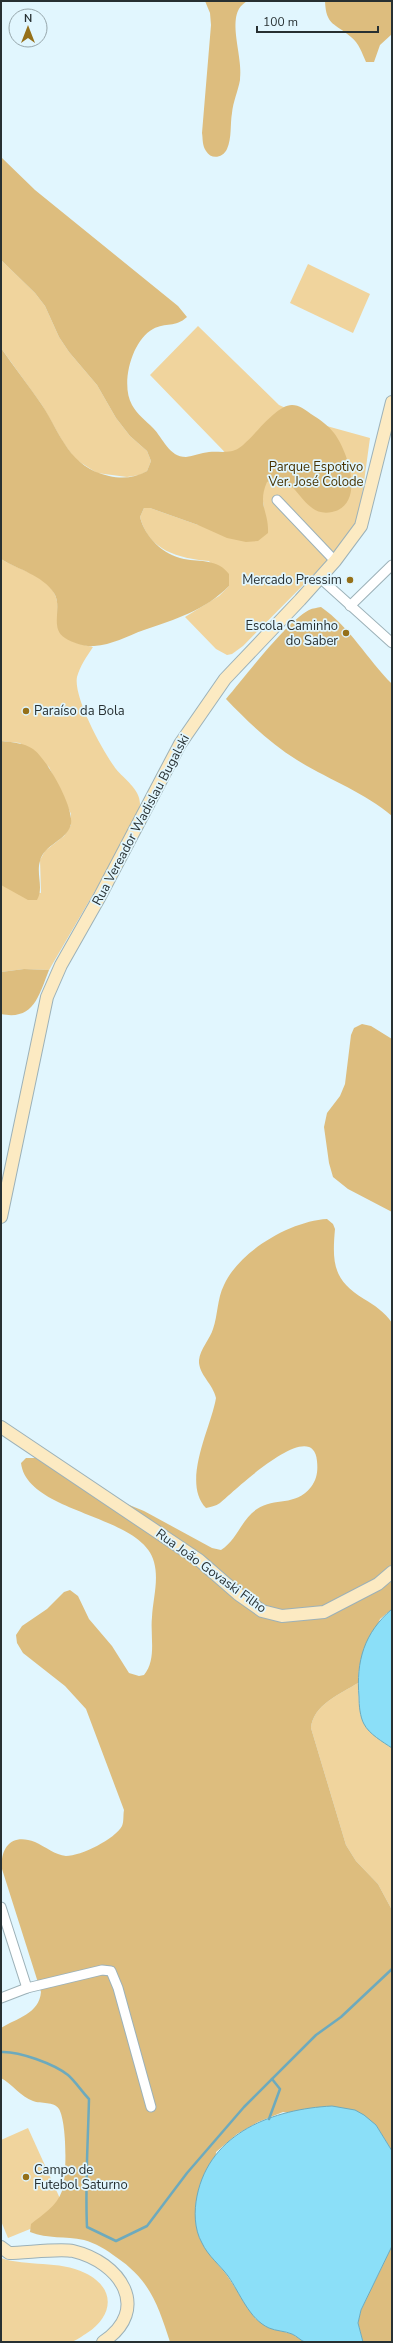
<svg xmlns="http://www.w3.org/2000/svg" width="393" height="2343" viewBox="0 0 393 2343" font-family="'Nunito Sans',sans-serif">
<rect width="100%" height="100%" fill="#e1f6fe"/>
<g fill="#f0d49d">
<polygon points="1,260 35,293 45,306 59,337 69,352 97,385 116,418 130,436 147,451 151,461 147,471 140,475 127,477 97,473 75,459 63,442 42,405 1,348"/>
<polygon points="308,264 370,294 353,333 290,303"/>
<path d="M 198,326 L 279,405 L 323,425 L 370,438 L 360,511 L 355,526 L 324,564 L 243,646 L 232,654 L 227,655 L 216,649 L 185,617 L 219,596 L 229,586 L 209,561 C 178,558 149,551 140,517 L 144,508 L 150,508 L 198,525 L 264,508 L 262,495 L 245,473 L 150,375 Z"/>
<path d="M 1,559 C 15,568 35,572 47,584 C 75,610 31,635 93,647 C 87,656 80,666 77,677 C 73,697 103,752 116,769 C 124,779 140,789 140,804 C 140,809 136,816 135,822 L 49,970 L 24,969 L 1,972 L 1,885 L 41,893 L 40,860 L 45,851 L 64,836 L 71,825 L 71,814 L 49,767 L 20,743 L 1,741 Z"/>
<path d="M 358,1683 L 359,1705 L 379,1739 L 392,1748 L 392,1910 L 378,1884 L 356,1861 L 346,1845 L 311,1728 C 313,1705 340,1694 358,1683 Z"/>
<polygon points="28,2128 67,2214 8,2238 1,2221 1,2140"/>
<path d="M 1,2258 C 27,2267 59,2260 85,2273 C 116,2288 114,2315 87,2333 C 82,2336 76,2341 71,2342 C 49,2343 24,2342 1,2342 Z"/>
</g>
<g fill="#ddbd7e">
<path d="M 205,1 L 248,1 C 223,12 244,55 240,80 C 238,91 233,102 232,113 C 230,124 232,138 227,149 C 223,158 211,160 206,151 C 202,145 203,139 202,133 L 211,25 L 210,13 Z"/>
<path d="M 325,1 L 392,1 L 392,34 L 380,45 L 374,62 L 366,62 C 362,53 359,43 351,37 C 335,23 326,26 325,1 Z"/>
<path d="M 1,157 L 35,190 L 178,306 L 187,317 C 175,328 166,322 153,329 C 132,340 120,384 132,405 C 137,414 146,421 153,428 C 163,438 169,457 186,457 C 193,456 201,453 209,452 C 219,451 230,454 239,448 C 253,439 275,405 292,405 C 299,405 306,410 311,414 C 319,419 329,426 334,433 C 348,451 366,505 332,512 C 300,519 298,469 267,482 C 257,505 269,511 268,533 L 258,541 L 246,542 L 227,538 L 198,525 L 150,508 L 144,508 L 140,517 C 145,537 163,555 184,559 C 201,562 218,559 229,574 L 229,586 C 204,611 176,619 144,630 C 127,636 112,645 94,646 C 85,647 73,643 65,638 C 49,628 63,607 54,593 C 42,575 19,570 1,559 L 1,348 C 14,367 29,386 42,405 C 62,436 69,467 109,476 C 122,479 135,478 147,471 L 151,461 L 147,451 L 130,436 L 116,418 L 97,385 L 69,352 L 59,337 L 45,306 L 35,293 L 1,260 Z"/>
<path d="M 321,607 C 350,627 367,659 392,684 L 392,816 C 364,792 329,780 297,760 C 270,743 248,722 226,699 C 246,676 285,623 309,610 C 313,608 317,608 321,607 Z"/>
<path d="M 1,741 C 12,742 24,743 33,749 C 47,759 74,807 71,824 C 67,841 44,844 40,861 C 36,874 44,888 37,900 L 28,900 L 1,885 Z"/>
<path d="M 24,969 L 49,970 C 39,995 34,1021 1,1014 L 1,972 Z"/>
<polygon points="362,1024 371,1026 392,1039 392,1212 348,1189 333,1177 329,1163 324,1127 327,1113 340,1096 345,1084 351,1035 354,1028"/>
<path d="M 327,1219 L 333,1224 L 335,1229 C 332,1263 333,1280 364,1299 C 374,1305 385,1312 392,1323 L 392,1609 L 380,1619 L 359,1669 L 358,1683 C 340,1694 313,1705 311,1728 L 346,1845 L 356,1861 L 378,1884 L 392,1910 L 392,2151 L 376,2125 L 283,2112 L 258,2122 L 237,2134 L 216,2152 L 210,2255 L 226,2274 L 256,2319 L 269,2328 L 292,2334 L 305,2342 L 170,2342 C 158,2305 150,2280 116,2257 C 107,2250 95,2243 84,2240 C 65,2236 48,2239 30,2232 L 31,2224 C 42,2215 57,2206 62,2191 C 67,2176 67,2123 59,2109 C 54,2101 41,2104 33,2101 C 21,2097 12,2084 1,2078 L 1,2028 C 17,2018 39,2014 41,1992 L 2,1869 C 0,1847 12,1833 35,1842 C 46,1847 55,1855 66,1856 C 81,1856 115,1839 122,1826 C 124,1822 123,1815 124,1810 L 86,1709 L 65,1686 L 23,1653 L 17,1643 L 16,1635 L 22,1626 L 47,1609 L 64,1592 L 70,1590 L 78,1596 L 89,1619 L 112,1646 L 129,1673 L 139,1676 L 144,1675 C 157,1659 150,1636 152,1617 C 153,1599 159,1580 154,1562 C 142,1514 27,1514 21,1463 L 26,1458 L 37,1458 L 112,1498 L 144,1511 L 212,1548 L 221,1550 C 237,1540 241,1520 257,1509 C 275,1497 295,1507 311,1487 C 317,1479 318,1471 317,1461 C 313,1414 231,1494 220,1503 C 216,1506 210,1507 206,1508 C 181,1482 211,1428 216,1398 C 213,1384 198,1374 199,1360 C 200,1349 210,1339 213,1329 C 218,1315 217,1299 224,1285 C 239,1251 291,1221 327,1219 Z"/>
<polygon points="392,2246 392,2342 363,2342 358,2323 361,2310"/>
</g>
<g fill="#8bdff8" stroke="#6daabd">
<path d="M 392,1609 L 392,1748 C 383,1742 369,1734 364,1724 C 360,1717 359,1705 359,1697 C 356,1661 364,1633 392,1609 Z"/>
<path d="M 332,2106 L 355,2110 L 364,2115 L 376,2125 L 392,2151 L 392,2246 L 361,2310 L 358,2323 L 363,2342 C 348,2342 319,2343 305,2342 C 301,2341 297,2336 292,2334 C 285,2331 276,2331 269,2328 C 249,2319 240,2293 228,2276 C 220,2265 208,2256 202,2243 C 194,2229 194,2211 197,2196 C 210,2132 274,2109 332,2106 Z"/>
</g>
<g fill="none" stroke-linecap="round" stroke-linejoin="round">
<g stroke="#6daabd" stroke-width="2.5">
<path d="M 1,2052 C 19,2051 54,2064 68,2075 C 76,2082 82,2092 89,2099 C 88,2142 85,2184 87,2227 L 116,2241 L 147,2226 L 187,2173 L 244,2107 L 316,2035 L 341,2017 L 392,1969"/>
<polyline points="269,2119 280,2089 272,2079"/>
</g>
<defs>
<g id="street">
<polyline points="277,500 335,561"/>
<polyline points="320,578 392,643"/>
<polyline points="350,606 392,565"/>
<polyline points="1,1907 27,1988"/>
<polyline points="1,1998 27,1988 102,1970 111,1971 118,1988 151,2107"/>
</g>
<g id="secondary">
<polyline points="1,1217 47,997 61,965 99,898 180,744 225,679 300,600 335,561 361,526 392,402"/>
<polyline points="1,1427 199,1560 238,1594 262,1611 282,1616 324,1612 378,1584 392,1572"/>
<path d="M 1,2247 L 9,2253 C 25,2253 60,2248 73,2251 C 120,2262 152,2309 103,2342"/>
</g>
</defs>
<use href="#street" stroke="#9cb1b8" stroke-width="11"/>
<use href="#secondary" stroke="#9cb1b8" stroke-width="14"/>
<use href="#street" stroke="#fff" stroke-width="9"/>
<use href="#secondary" stroke="#fceac2" stroke-width="12"/>
</g>
<g fill="#957019" stroke="#e1f6fe" stroke-width="1.5">
<circle cx="350" cy="580" r="4"/>
<circle cx="346" cy="633" r="4"/>
<circle cx="26" cy="711" r="4"/>
<circle cx="26" cy="2177" r="4"/>
</g>
<g text-anchor="middle" dominant-baseline="central" stroke-width="3.5" stroke-linejoin="round" paint-order="stroke">
<g font-size="13" fill="#483300" stroke="#e1f6fe">
<text x="316" y="467">Parque Espotivo<tspan x="316" dy="15">Ver. José Colode</tspan></text>
</g>
<g font-size="13" fill="#273032" stroke="#e1f6fe" text-anchor="end">
<text x="342" y="580">Mercado Pressim</text>
<text x="338" y="626">Escola Caminho<tspan x="338" dy="15">do Saber</tspan></text>
<text x="34" y="711" text-anchor="start">Paraíso da Bola</text>
<text x="34" y="2170" text-anchor="start">Campo de<tspan x="34" dy="15">Futebol Saturno</tspan></text>
</g>
<g font-size="13" fill="#273032" stroke="#e1f6fe">
<text transform="translate(141 820) rotate(-62)">Rua Vereador Wadislau Bugalski</text>
<text transform="translate(211 1571) rotate(36)">Rua João Govaski Filho</text>
</g>
</g>
<rect width="393" height="2343" fill="none" stroke="#273032" stroke-width="4"/>
<g transform="translate(28 28)"><circle r="19" fill="#e1f6fe" stroke="#97a7ac"/>
<path d="M0-3L7 15L0 10L-7 15Z" fill="#957019"/>
<text y="-6" font-size="11" font-weight="bold" text-anchor="middle" fill="#273032">N</text>
</g>
<path d="M257 26v6h121v-6" fill="none" stroke="#273032" stroke-width="2"/>
<text x="263" y="26" font-size="12" fill="#273032" stroke="#e1f6fe" stroke-width="3" paint-order="stroke">100 m</text>
</svg>
